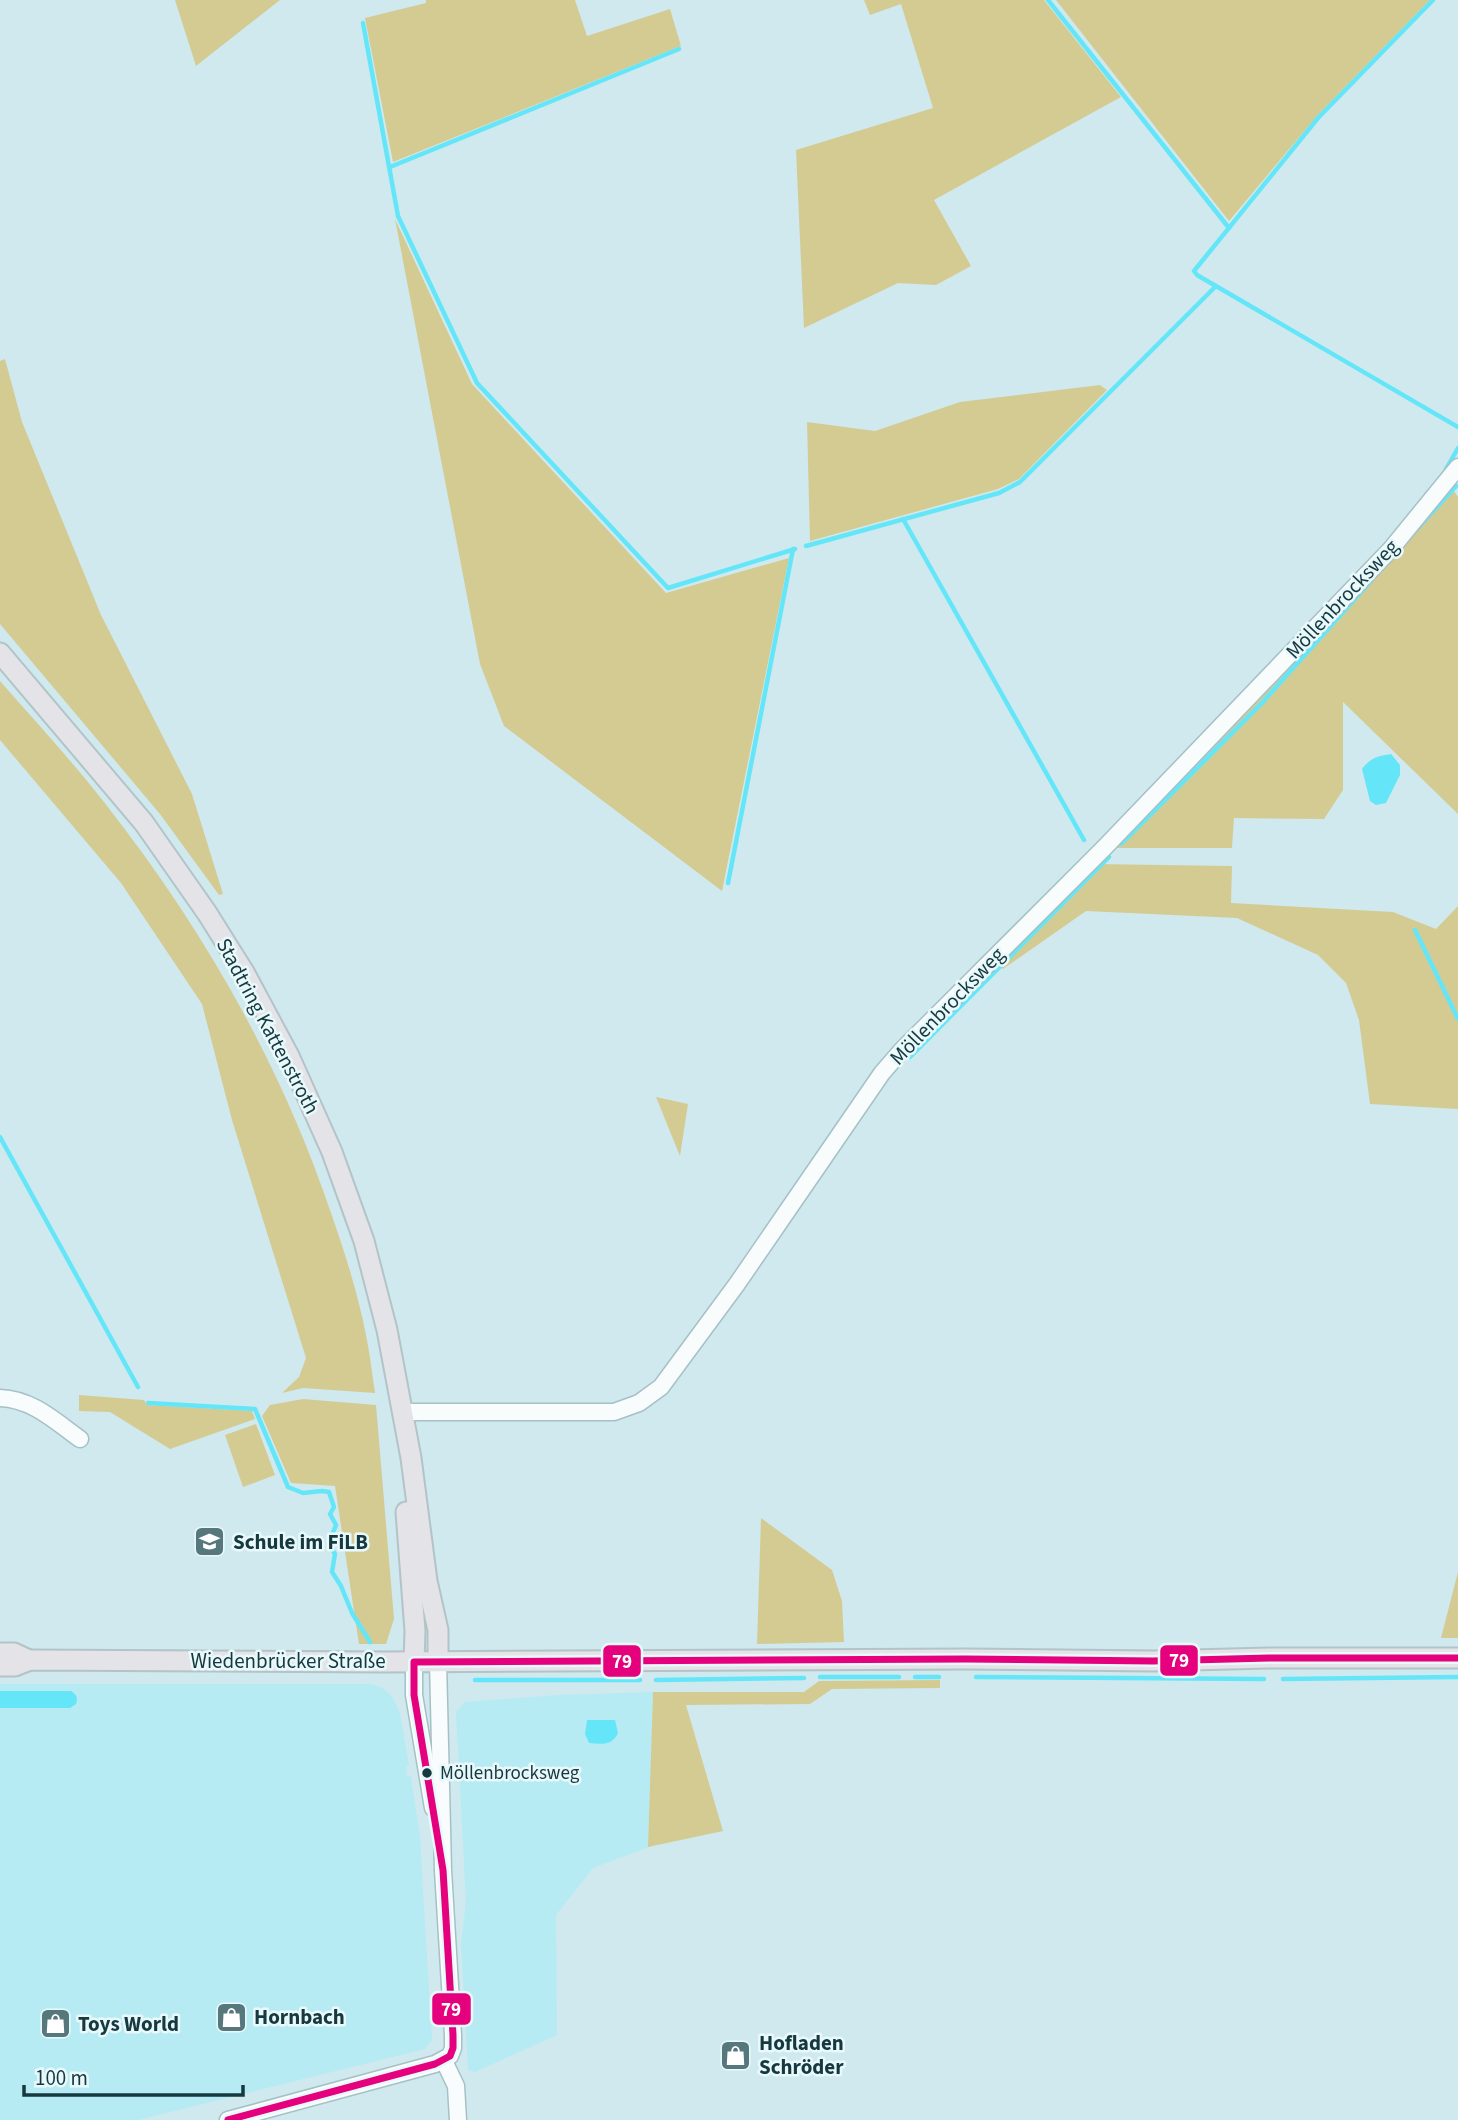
<svg xmlns="http://www.w3.org/2000/svg" width="1458" height="2120" viewBox="0 0 1458 2120" font-family="'Source Sans 3',sans-serif">
<rect width="100%" height="100%" fill="#cfe9ee"/>
<g fill="#b6ebf4">
<polygon points="0,1684 372,1684 382,1688 392,1696 400,1713 409,1765 406,1766 407,1777 411,1776 420,1838 432,2040 425,2049 138,2120 0,2120"/>
<polygon points="653,1692 648,1847 593,1868 556,1915 557,2035 475,2072 468,2070 461,1944 466,1901 456,1712 465,1702 558,1695"/>
</g>
<g fill="#d4cb93">
<polygon points="175,0 280,0 196,66"/>
<polygon points="426,0 575,0 587,36 670,9 681,46 393,162 365,18 426,3"/>
<polygon points="864,0 1044,0 1121,97 934,200 971,266 936,285 898,283 804,328 796,150 933,108 901,4 870,15"/>
<polygon points="1056,0 1430,0 1317,116 1229,221"/>
<polygon points="395,219 472,384 666,593 789,558 722,891 504,726 480,664"/>
<polygon points="5,359 22,422 101,615 192,794 223,894 219,895 160,814 0,624 0,361"/>
<polygon points="1100,385 1107,390 1019,479 998,489 810,541 807,422 875,431 960,402"/>
<polygon points="1452,488 1458,497 1458,814 1343,702 1343,790 1324,819 1234,818 1232,848 1108,848 1256,703"/>
<path d="M 0,681 C 35,721 71,760 104,802 C 202,927 280,1062 331,1213 C 345,1253 358,1294 366,1335 C 370,1354 372,1374 375,1393 L 303,1388 L 282,1393 L 299,1377 L 306,1358 L 232,1120 L 202,1004 L 121,883 L 0,740 Z"/>
<polygon points="1092,864 1232,866 1231,903 1393,912 1436,929 1458,906 1458,1109 1370,1104 1359,1020 1346,983 1318,955 1237,918 1086,911 1003,969 994,961"/>
<polygon points="656,1097 688,1104 680,1156"/>
<polygon points="79,1395 144,1400 147,1405 252,1411 255,1419 170,1449 110,1412 79,1411"/>
<polygon points="303,1399 376,1405 394,1619 386,1644 359,1644 335,1486 291,1483 262,1416 270,1405"/>
<polygon points="256,1424 275,1475 243,1487 225,1435"/>
<polygon points="761,1518 832,1570 842,1601 844,1642 757,1644"/>
<polygon points="1458,1572 1458,1638 1441,1638"/>
<polygon points="940,1680 940,1688 832,1689 810,1704 686,1705 723,1831 648,1847 653,1692 804,1692 819,1681"/>
</g>
<g fill="#65e6f8">
<path d="M 1391,754 L 1400,765 L 1400,775 L 1386,803 L 1376,805 L 1370,801 L 1362,769 C 1370,758 1378,756 1391,754 Z"/>
<path d="M 0,1691 L 71,1691 C 77,1695 78,1698 76,1704 L 70,1708 L 0,1708 Z"/>
<path d="M 587,1720 L 615,1720 L 618,1733 C 612,1746 602,1744 589,1743 L 585,1734 Z"/>
</g>
<g fill="none" stroke-linecap="round" stroke-linejoin="round">
<g stroke="#65e6f8" stroke-width="4.5">
<polyline points="1048,0 1229,228"/>
<polyline points="1433,0 1318,118 1194,271 1197,275 1458,427"/>
<polyline points="363,23 398,216 477,383 668,588 795,549"/>
<polyline points="390,167 679,49"/>
<polyline points="1448,472 1446,469 1458,448"/>
<polyline points="903,519 1084,840"/>
<polyline points="1416,530 1456,486"/>
<polyline points="806,546 999,493 1020,482 1216,286"/>
<polyline points="1121,844 1261,704 1371,581"/>
<polyline points="728,883 793,549"/>
<polyline points="1415,930 1458,1019"/>
<polyline points="910,1057 1109,857"/>
<polyline points="0,1137 138,1387"/>
<path d="M 148,1403 L 255,1409 L 288,1487 L 303,1493 L 322,1491 L 329,1492 L 334,1507 L 330,1514 L 336,1525 C 331,1539 326,1540 335,1554 L 332,1572 L 341,1586 L 352,1613 L 370,1642"/>
<polyline points="820,1677 899,1677"/>
<polyline points="915,1677 939,1677"/>
<polyline points="976,1677 1264,1679"/>
<polyline points="1283,1679 1458,1677"/>
<polyline points="475,1680 640,1680"/>
<polyline points="656,1680 804,1678"/>
</g>
<defs>
<g id="minor">
<path d="M 0,1398 C 32,1399 55,1421 80,1439"/>
<polyline points="402,1412 614,1412 639,1403 661,1387 737,1284 882,1073 902,1050 1105,847 1391,549 1458,467"/>
<polyline points="414,1662 414,1695 433,1808"/>
<polyline points="444,2061 456,2086 458,2120"/>
<polyline points="228,2120 435,2064 450,2056 453,2048 453,2035 443,1870 438,1661"/>
</g>
<g id="major">
<polyline points="0,653 144,823 207,913 244,972 289,1056 332,1152 364,1241 387,1330 411,1458 427,1581 438,1630 438,1661"/>
<polyline points="406,1512 415,1631 414,1662"/>
<polyline points="0,1653 14,1653 29,1660"/>
<polyline points="0,1666 15,1666 30,1660 384,1662 966,1659 1153,1661 1269,1658 1458,1658"/>
</g>
</defs>
<use href="#minor" stroke="#a6c1c6" stroke-width="19"/>
<use href="#major" stroke="#b2c4c7" stroke-width="23"/>
<use href="#minor" stroke="#f8fcfc" stroke-width="16"/>
<use href="#major" stroke="#e3e3e8" stroke-width="19"/>
<defs>
<polyline id="bus-1" points="228,2120 435,2064 450,2056 453,2048 453,2035 443,1870 414,1695 414,1662 966,1659 1153,1661 1269,1658 1458,1658"/>
</defs>
<use href="#bus-1" stroke="#e9f9fb" stroke-width="12"/>
<use href="#bus-1" stroke="#e5007d" stroke-width="7"/>
</g>
<defs>
<symbol id="school-square" viewBox="-11 -11 22 22"><rect x="-9" y="-9" width="18" height="18" rx="4" fill="#56777c" stroke="#e9f9fb"/><path d="M0-5L7-2L0 1L-7-2ZM-4 1L0 2.5L4 1V4Q0 6-4 4Z" fill="#fff"/></symbol>
<symbol id="shop-square" viewBox="-11 -11 22 22"><rect x="-9" y="-9" width="18" height="18" rx="4" fill="#56777c" stroke="#e9f9fb"/><path d="M-5-2.5h2.3a2.7 3.5 0 0 1 5.4 0H5L5.5 6h-11ZM-1.5-2.5h3a1.5 2.3 0 0 0-3 0Z" fill="#fff"/></symbol>
</defs>
<g fill-rule="evenodd">
<use href="#school-square" x="192" y="1524" width="35" height="35"/>
<use href="#shop-square" x="214" y="2000" width="35" height="35"/>
<use href="#shop-square" x="38" y="2006" width="35" height="35"/>
<use href="#shop-square" x="718" y="2038" width="35" height="35"/>
</g>
<circle fill="#15393f" stroke="#e9f9fb" stroke-width="2.5" cx="427" cy="1773" r="6"/>
<g text-anchor="middle" dominant-baseline="central" stroke-width="5" stroke-linejoin="round" paint-order="stroke">
<g font-size="19" fill="#15393f" stroke="#e9f9fb" text-anchor="start">
<text x="440" y="1773">Möllenbrocksweg</text>
</g>
<g font-size="21" fill="#15393f" stroke="#e9f9fb">
<text transform="translate(1342 599) rotate(-47)">Möllenbrocksweg</text>
<text transform="translate(947 1006) rotate(-46)">Möllenbrocksweg</text>
<text transform="translate(268 1026) rotate(62)">Stadtring Kattenstroth</text>
<text x="288" y="1661">Wiedenbrücker Straße</text>
</g>
<g font-size="21" font-weight="bold" fill="#15393f" stroke="#e9f9fb" text-anchor="start">
<text x="233" y="1542">Schule im FiLB</text>
<text x="254" y="2017">Hornbach</text>
<text x="78" y="2024">Toys World</text>
<text x="759" y="2043">Hofladen<tspan x="759" dy="24">Schröder</tspan></text>
</g>
</g>
<g stroke="#e9f9fb" stroke-width="2.5">
<rect x="1159" y="1644" width="40" height="33" rx="7" fill="#e5007d"/>
<rect x="602" y="1644" width="40" height="34" rx="7" fill="#e5007d"/>
<rect x="431" y="1992" width="41" height="34" rx="7" fill="#e5007d"/>
</g>
<g font-size="19" text-anchor="middle" font-weight="bold" fill="#fff">
<text x="1179" y="1667">79</text>
<text x="622" y="1668">79</text>
<text x="451" y="2016">79</text>
</g>
<path d="M24 2085v10h219v-10" fill="none" stroke="#15393f" stroke-width="3.5"/>
<text x="35" y="2085" font-size="21" fill="#15393f" stroke="#e9f9fb" stroke-width="5" paint-order="stroke">100 m</text>
</svg>
